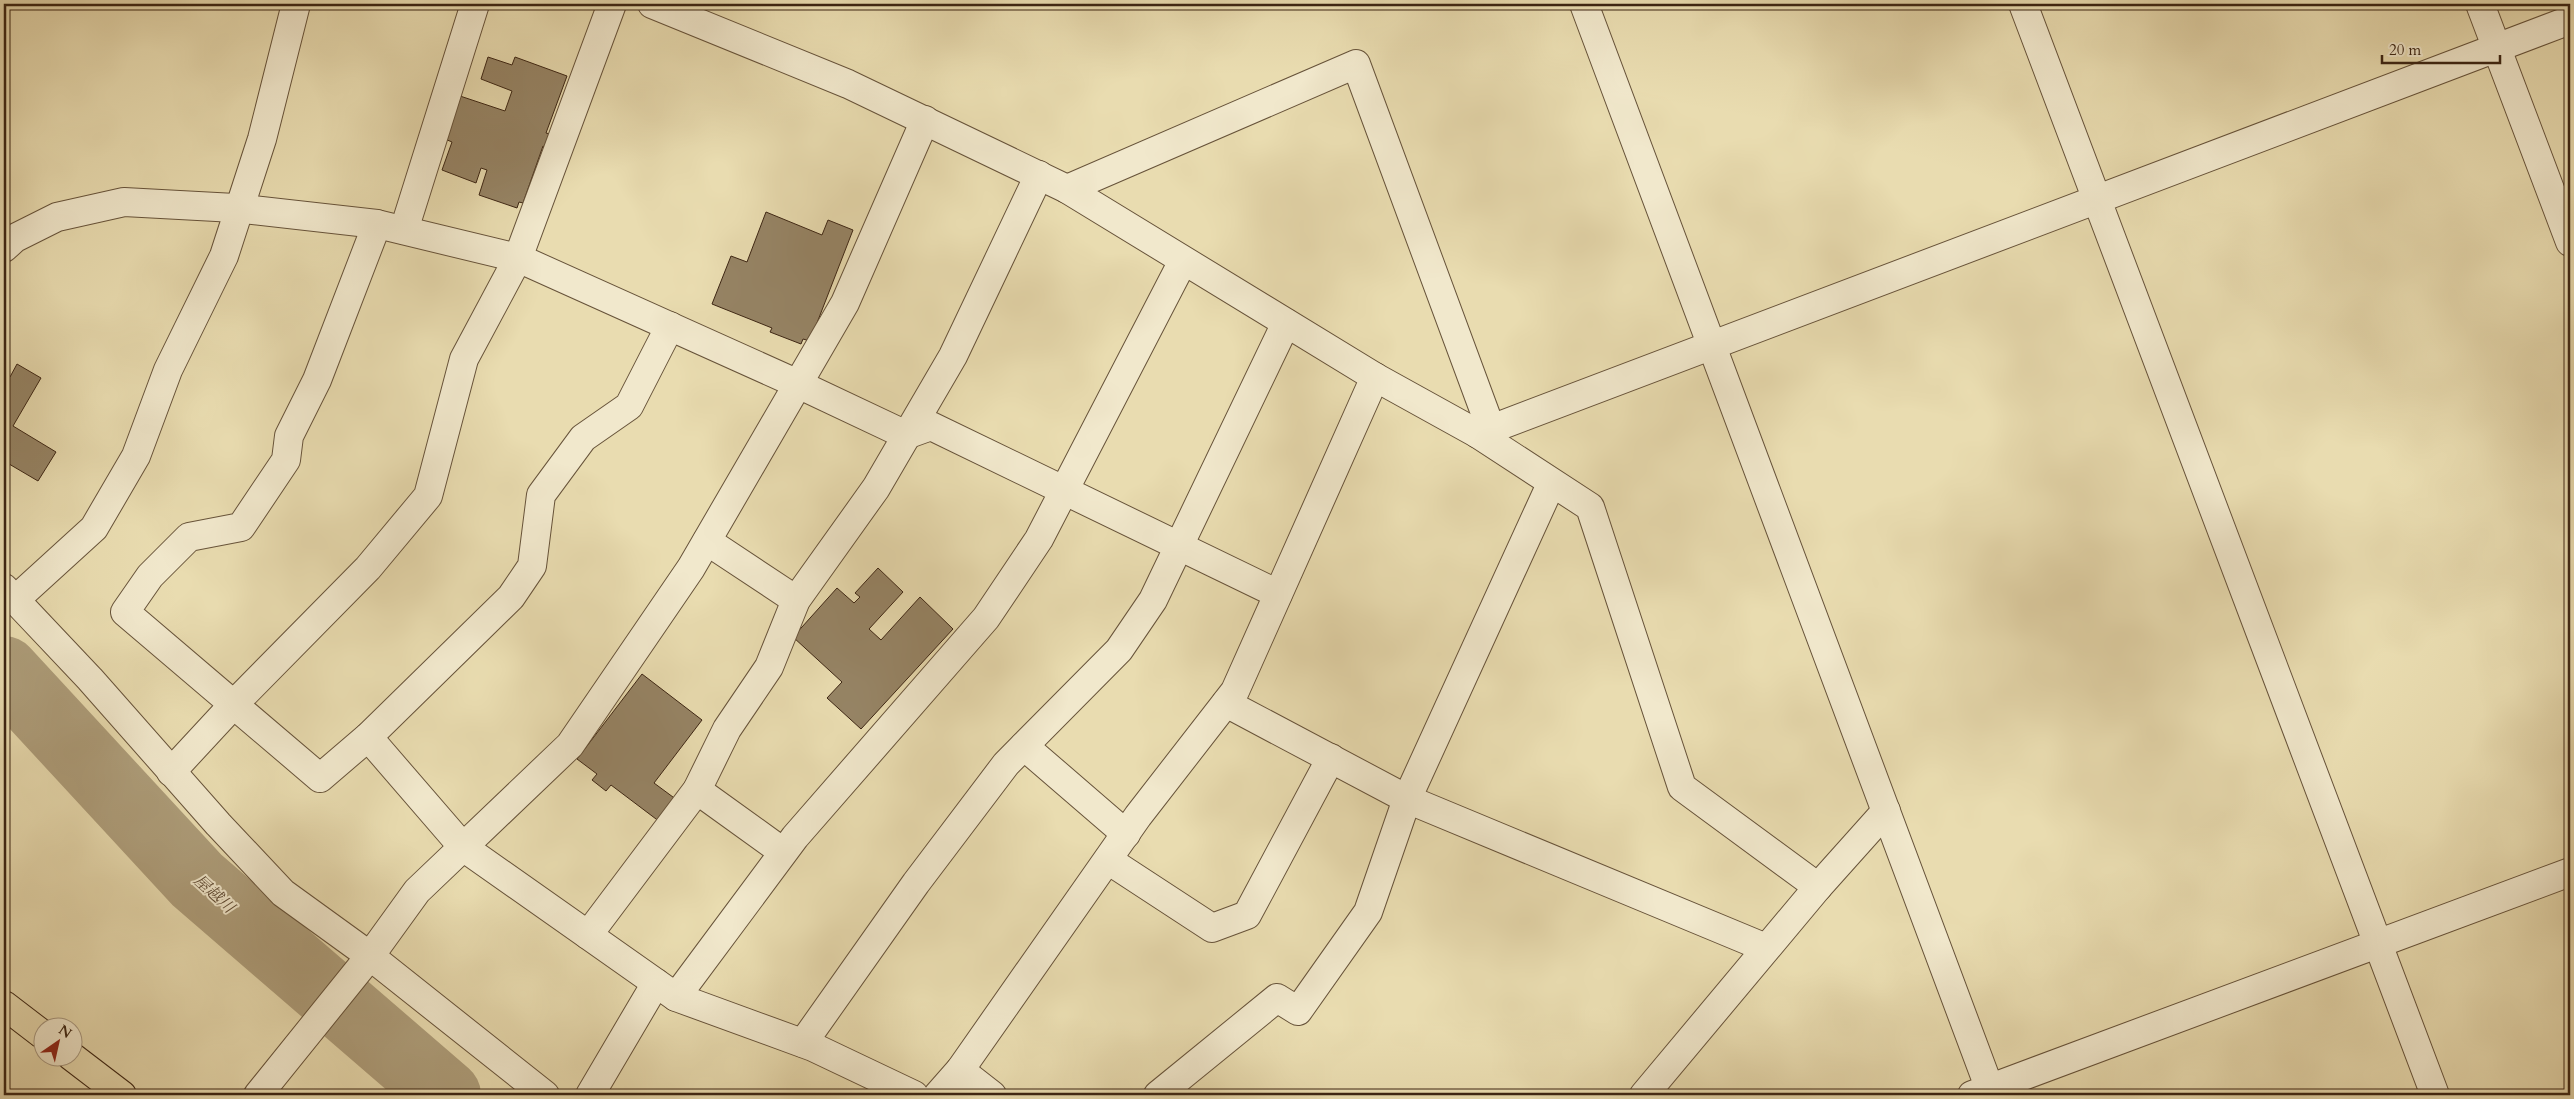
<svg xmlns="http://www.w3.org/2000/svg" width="2574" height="1099" viewBox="0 0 2574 1099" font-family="Cardo,'Noto Serif JP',serif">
<rect width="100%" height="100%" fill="#e9dcb0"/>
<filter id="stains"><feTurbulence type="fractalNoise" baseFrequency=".004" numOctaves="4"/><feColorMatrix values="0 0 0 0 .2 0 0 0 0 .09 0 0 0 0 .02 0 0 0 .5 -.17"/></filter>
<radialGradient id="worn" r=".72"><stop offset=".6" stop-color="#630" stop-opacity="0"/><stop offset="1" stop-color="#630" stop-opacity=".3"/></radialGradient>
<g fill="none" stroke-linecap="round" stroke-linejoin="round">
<polyline stroke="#ae9e7b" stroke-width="70" points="4,671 197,880 446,1095"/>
</g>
<g fill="#968465" stroke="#3c2513">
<polygon points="488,57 512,65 515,57 567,76 546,133 550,134 546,148 543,146 523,203 519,202 517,208 479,195 487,170 481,168 476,183 442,170 452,142 445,139 460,96 505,111 512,91 481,79"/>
<polygon points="766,212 822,235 828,220 853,230 810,341 803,339 801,344 770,332 772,328 712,304 731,256 747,262"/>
<polygon points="17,364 41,378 13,426 56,452 38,481 4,461 4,374 10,377"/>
<polygon points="878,568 903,592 869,629 881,640 920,597 953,629 861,729 827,698 842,682 793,637 837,588 854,603 860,597 855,593"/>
<polygon points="642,674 702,720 654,783 677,800 660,822 611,785 606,791 592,780 597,774 577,759"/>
</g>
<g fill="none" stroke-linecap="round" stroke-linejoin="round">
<defs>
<g id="minor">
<polyline points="652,4 848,84 1067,189 1375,377 1478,434 1590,507 1682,787 1818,887"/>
<polyline points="1584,4 1992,1095"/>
<polyline points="2023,4 2435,1095"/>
<polyline points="2480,4 2570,242"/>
<polyline points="1067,189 1356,64 1491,429"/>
<polyline points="377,224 317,380 289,436 286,460 241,527 189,537 150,576 125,612 320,778 368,737 511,597 532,566 541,495 583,438 629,406 670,326"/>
<polyline points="404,230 475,4"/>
<polyline points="4,248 15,238 57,217 124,202 235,208 377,224 518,258 798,384 906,435 931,426 1278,594"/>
<polyline points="1478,434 2570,20"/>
<polyline points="707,541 796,600"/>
<polyline points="4,588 90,679 218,824 283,893 370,956 545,1095"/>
<polyline points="15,600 94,528 136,456 168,370 224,256 262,139 296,4"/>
<polyline points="1226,703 1407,799 1766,948"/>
<polyline points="368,737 463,847 676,997 813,1047 914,1095"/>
<polyline points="1024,746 1126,834"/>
<polyline points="171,772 234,704 368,568 428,496 464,359 518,258 612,4"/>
<polyline points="697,790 783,852"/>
<polyline points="1108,860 1212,928 1247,915 1331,758"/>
<polyline points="588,935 697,790 727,729 769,667 796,600 876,488 953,356 1039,175"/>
<polyline points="676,997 795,837 986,618 1039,539 1183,261"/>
<polyline points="803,1043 916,883 1006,764 1119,650 1153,600 1286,323"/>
<polyline points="960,1070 992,1095"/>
<polyline points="258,1095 370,956 417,891 570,745 691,568 845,303 925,120"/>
<polyline points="590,1095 656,983"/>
<polyline points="938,1095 960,1070 1138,816 1235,691 1375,377"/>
<polyline points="1158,1095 1277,998 1298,1011 1368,912 1407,799 1551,484"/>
<polyline points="1644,1095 1818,887 1886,811"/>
<polyline points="1972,1095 2570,872"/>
</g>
<g id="major">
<polyline points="4,1005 42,1034"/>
<polyline points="71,1056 122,1095"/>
</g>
</defs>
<use href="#minor" stroke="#67533a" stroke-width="30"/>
<use href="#major" stroke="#3c2513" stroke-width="30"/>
<use href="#minor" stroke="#f1e8cc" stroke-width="28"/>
<use href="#major" stroke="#e9dcb0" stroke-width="28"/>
</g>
<g text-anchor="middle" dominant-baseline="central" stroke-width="4" stroke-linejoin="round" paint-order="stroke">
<g font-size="16" font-style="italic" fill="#5e4932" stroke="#f1e8cc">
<text transform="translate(214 894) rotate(42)">屋越川</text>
</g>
</g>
<rect width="2574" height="1099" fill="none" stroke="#e9dcb0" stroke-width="20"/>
<rect x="5" y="5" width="2564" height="1089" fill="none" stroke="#3c2513" stroke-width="2.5"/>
<rect x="10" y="10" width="2554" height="1079" fill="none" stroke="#3c2513"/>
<g transform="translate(58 1042) rotate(34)"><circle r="24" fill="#f1e8cc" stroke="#a99a82"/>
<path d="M0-4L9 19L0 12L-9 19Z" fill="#8f2418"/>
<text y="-8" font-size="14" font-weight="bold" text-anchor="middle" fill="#3c2513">N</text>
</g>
<path d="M2382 55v8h118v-8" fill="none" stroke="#3c2513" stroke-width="2.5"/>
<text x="2389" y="55" font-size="15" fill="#3c2513" stroke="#f1e8cc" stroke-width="4" paint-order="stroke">20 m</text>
<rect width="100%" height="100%" filter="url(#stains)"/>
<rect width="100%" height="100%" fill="url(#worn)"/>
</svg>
